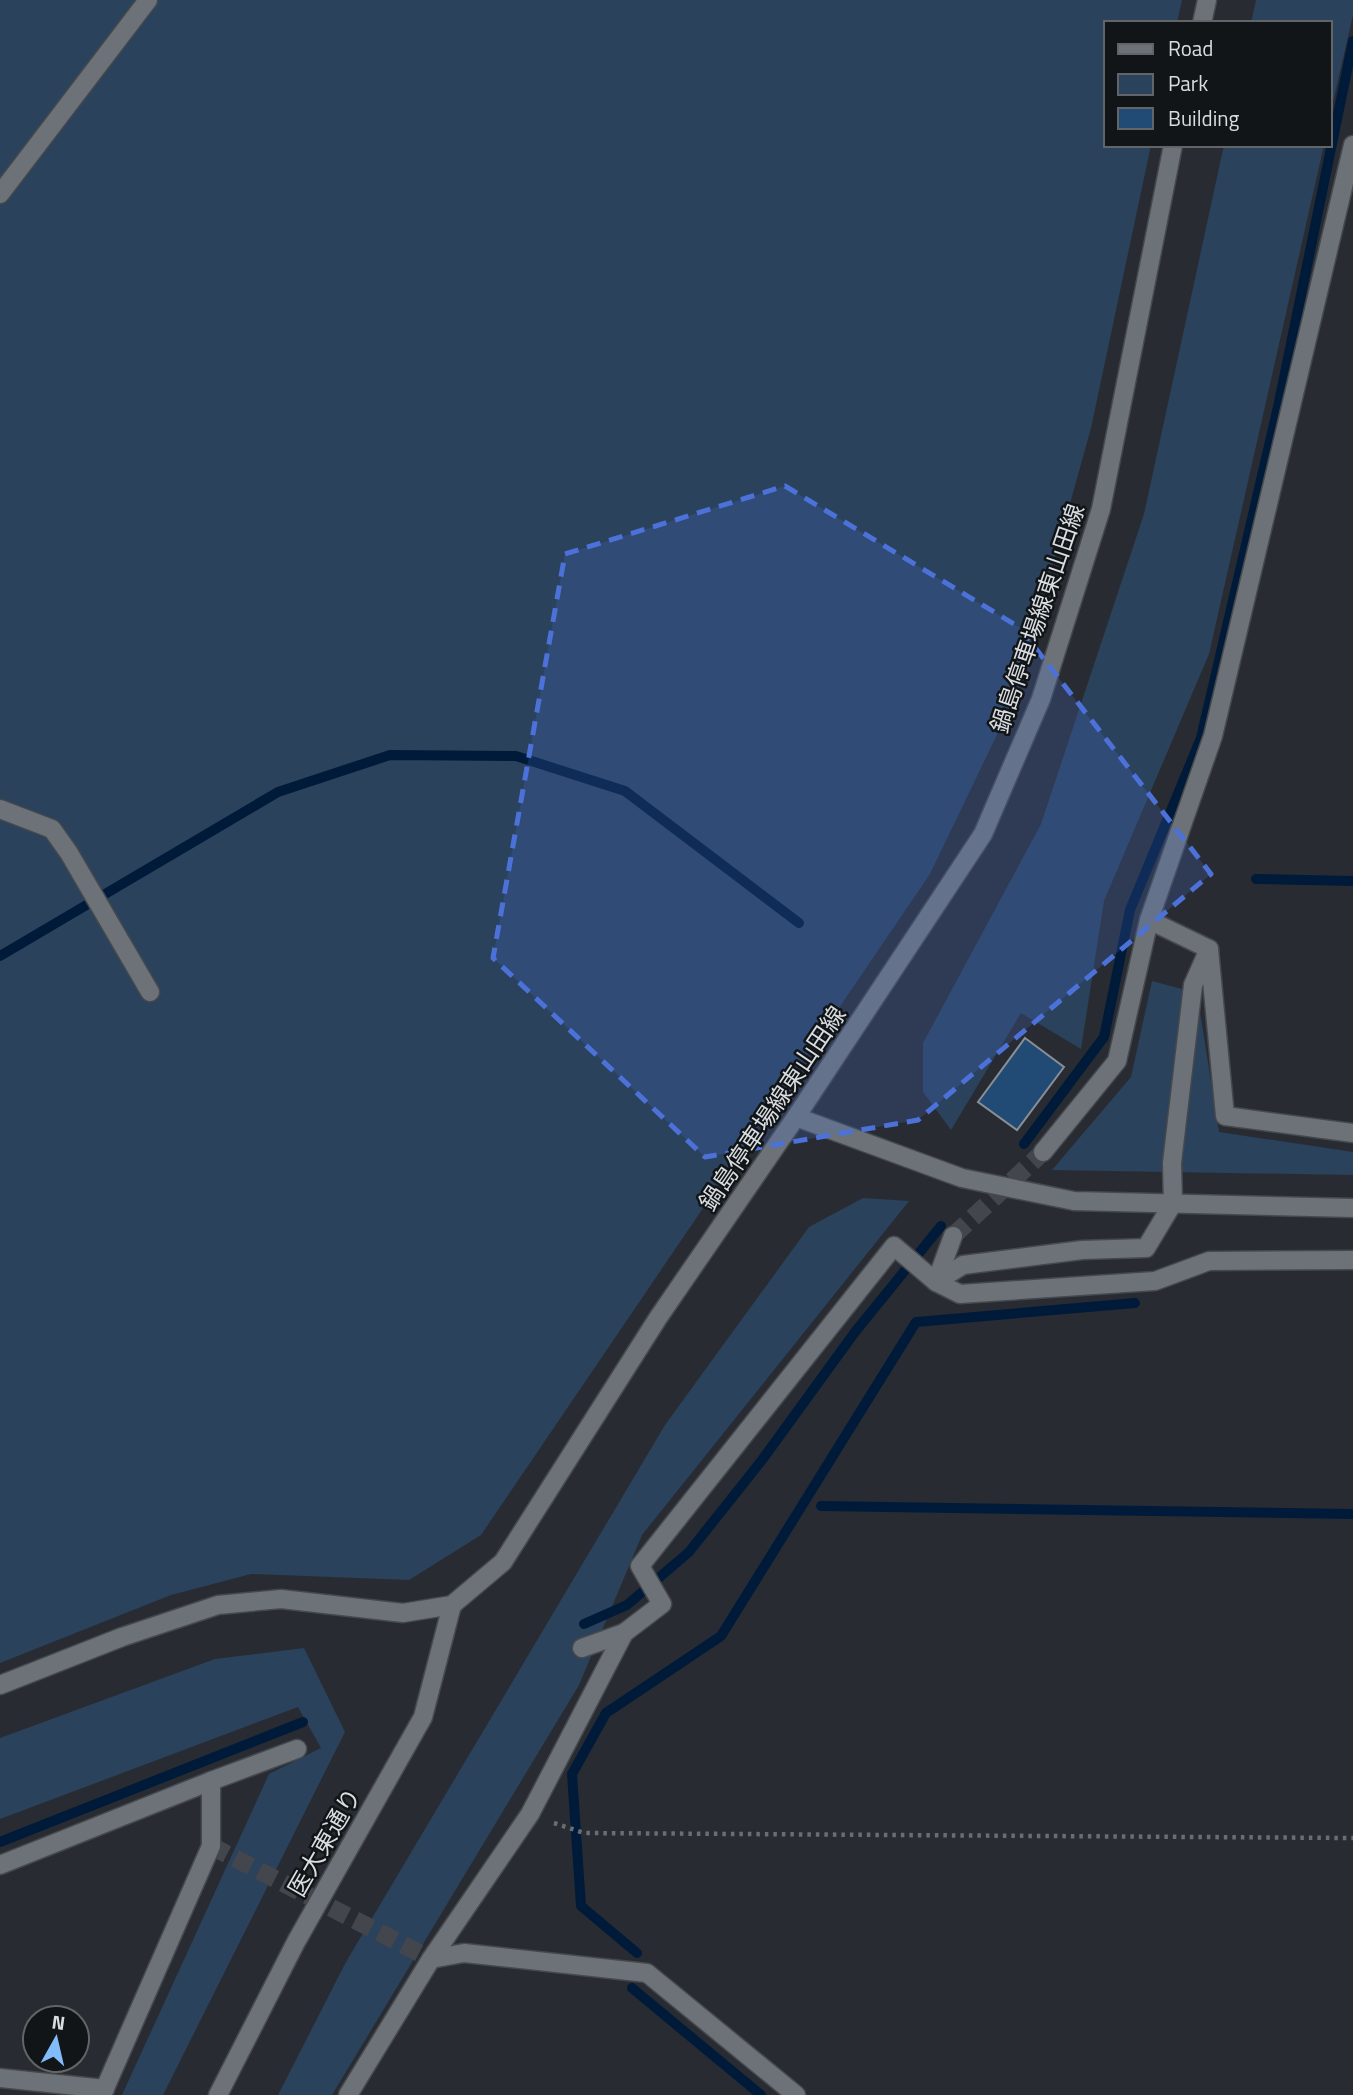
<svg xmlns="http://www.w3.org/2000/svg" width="1353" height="2095" viewBox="0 0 1353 2095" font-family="'Titillium Web','Noto Sans JP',sans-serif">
<rect width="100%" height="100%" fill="#282c32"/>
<g fill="#2a425c">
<polygon points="0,0 1182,0 1177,23 1106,23 1106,145 1151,145 1091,428 1018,691 930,874 481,1535 409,1580 251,1574 171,1595 0,1663"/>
<polygon points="1256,0 1353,0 1353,15 1330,115 1330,23 1251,23"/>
<polygon points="1224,145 1324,145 1209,654 1104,901 1081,1049 1021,1013 951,1130 923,1092 923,1043 1041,824 1144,514"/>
<polygon points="1152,981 1197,993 1219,1132 1353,1152 1353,1175 1052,1170 1131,1077"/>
<polygon points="863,1198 909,1201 642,1535 579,1685 332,2095 278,2095 346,1962 665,1425 809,1227"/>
<polygon points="304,1648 345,1732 163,2095 122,2095 269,1774 321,1748 298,1707 0,1819 0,1738 215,1659"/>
</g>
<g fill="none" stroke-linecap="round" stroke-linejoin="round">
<g stroke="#001b39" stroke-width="10">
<polyline points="1256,879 1353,881"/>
<polyline points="0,956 278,792 390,755 516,756 625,791 799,923"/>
<polyline points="1024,1144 1104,1037 1130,910 1201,738 1278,407 1353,41"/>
<polyline points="821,1506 1353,1514"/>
<polyline points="584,1624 627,1605 689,1552 762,1460 855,1332 941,1226"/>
<polyline points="0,1842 303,1722"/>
<polyline points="637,1953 581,1906 572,1774 606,1713 721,1636 916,1322 1135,1303"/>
<polyline points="632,1988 761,2095"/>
</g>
</g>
<polygon fill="#214a75" stroke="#898f96" stroke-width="2" points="1025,1038 1064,1067 1017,1130 978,1102"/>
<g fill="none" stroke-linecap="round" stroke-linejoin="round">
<g stroke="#43464c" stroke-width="18" stroke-dasharray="18 9" stroke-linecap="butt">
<polyline points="953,1236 1043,1152"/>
<polyline points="211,1846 431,1959"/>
</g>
<defs>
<g id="lane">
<polyline points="0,194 148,0"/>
<polyline points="0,809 52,829 69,853 150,992"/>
<polyline points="1149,920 1213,736 1353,145"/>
<polyline points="1173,1203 1172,1163 1193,985 1209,949"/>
<polyline points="582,1648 624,1633"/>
<polyline points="211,1781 297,1749"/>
<polyline points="0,2078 105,2089"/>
</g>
<g id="street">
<polyline points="1043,1152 1117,1061 1149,920 1209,949 1225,1116 1353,1133"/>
<polyline points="953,1236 936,1282 960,1294 1155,1281 1209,1261 1353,1260"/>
<polyline points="0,1865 211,1781 211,1846 102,2095"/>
<polyline points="431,1959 464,1953 647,1973 796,2095"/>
<polyline points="348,2095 431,1959 530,1814 624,1633 662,1604 640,1566 894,1246 936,1282 963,1265 1082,1250 1146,1248 1173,1203"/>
</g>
<g id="secondary">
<polyline points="1202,23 1207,0"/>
<polyline points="796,1117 962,1178 1074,1201 1353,1208"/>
<polyline points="0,1685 122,1637 218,1605 281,1599 403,1613 452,1605 503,1562 658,1318 796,1117 983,834 1041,699 1101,509 1173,145"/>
<polyline points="218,2095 296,1942 423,1717 452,1605"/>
</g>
</defs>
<use href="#lane" stroke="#45494d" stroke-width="21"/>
<use href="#street" stroke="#45494d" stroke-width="21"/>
<use href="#secondary" stroke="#45494d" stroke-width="21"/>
<polyline stroke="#6a6e73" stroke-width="4.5" stroke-dasharray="3.5 5" stroke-linecap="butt" points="554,1823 584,1833 1353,1838"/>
<use href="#lane" stroke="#6c7278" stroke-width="18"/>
<use href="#street" stroke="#6c7278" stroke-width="18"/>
<use href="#secondary" stroke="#6c7278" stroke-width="18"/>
</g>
<path fill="#4c72da" fill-opacity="0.2" stroke="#4c72da" stroke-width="5" stroke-dasharray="14 9" stroke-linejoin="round" d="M 785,486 L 1019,627 L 1211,874 L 918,1120 L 705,1157 L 493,958 L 565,554 Z"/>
<g text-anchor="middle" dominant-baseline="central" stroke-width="5" stroke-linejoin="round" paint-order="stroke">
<g font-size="24" fill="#d9dce0" stroke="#121517">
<text transform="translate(1037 618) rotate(-71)">鍋島停車場線東山田線</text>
<text transform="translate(772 1108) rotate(-56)">鍋島停車場線東山田線</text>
<text transform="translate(324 1842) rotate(-60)">医大東通り</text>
</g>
</g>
<rect x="1104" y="21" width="228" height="126" fill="#121517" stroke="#626567" stroke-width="2"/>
<rect x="1118" y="44" width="35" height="10" fill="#6c7278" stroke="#626567" stroke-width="2"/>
<text x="1168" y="56" font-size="21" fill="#d9dce0">Road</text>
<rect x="1118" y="74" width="35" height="21" fill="#2a425c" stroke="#626567" stroke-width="2"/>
<text x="1168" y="91" font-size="21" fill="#d9dce0">Park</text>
<rect x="1118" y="108" width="35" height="21" fill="#214a75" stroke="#626567" stroke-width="2"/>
<text x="1168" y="126" font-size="21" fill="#d9dce0">Building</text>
<g transform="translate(56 2039) rotate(8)"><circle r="33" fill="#121517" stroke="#626567" stroke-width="2"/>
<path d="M0-5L12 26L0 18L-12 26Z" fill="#83bcfb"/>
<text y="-10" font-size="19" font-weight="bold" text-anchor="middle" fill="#d9dce0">N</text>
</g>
</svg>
